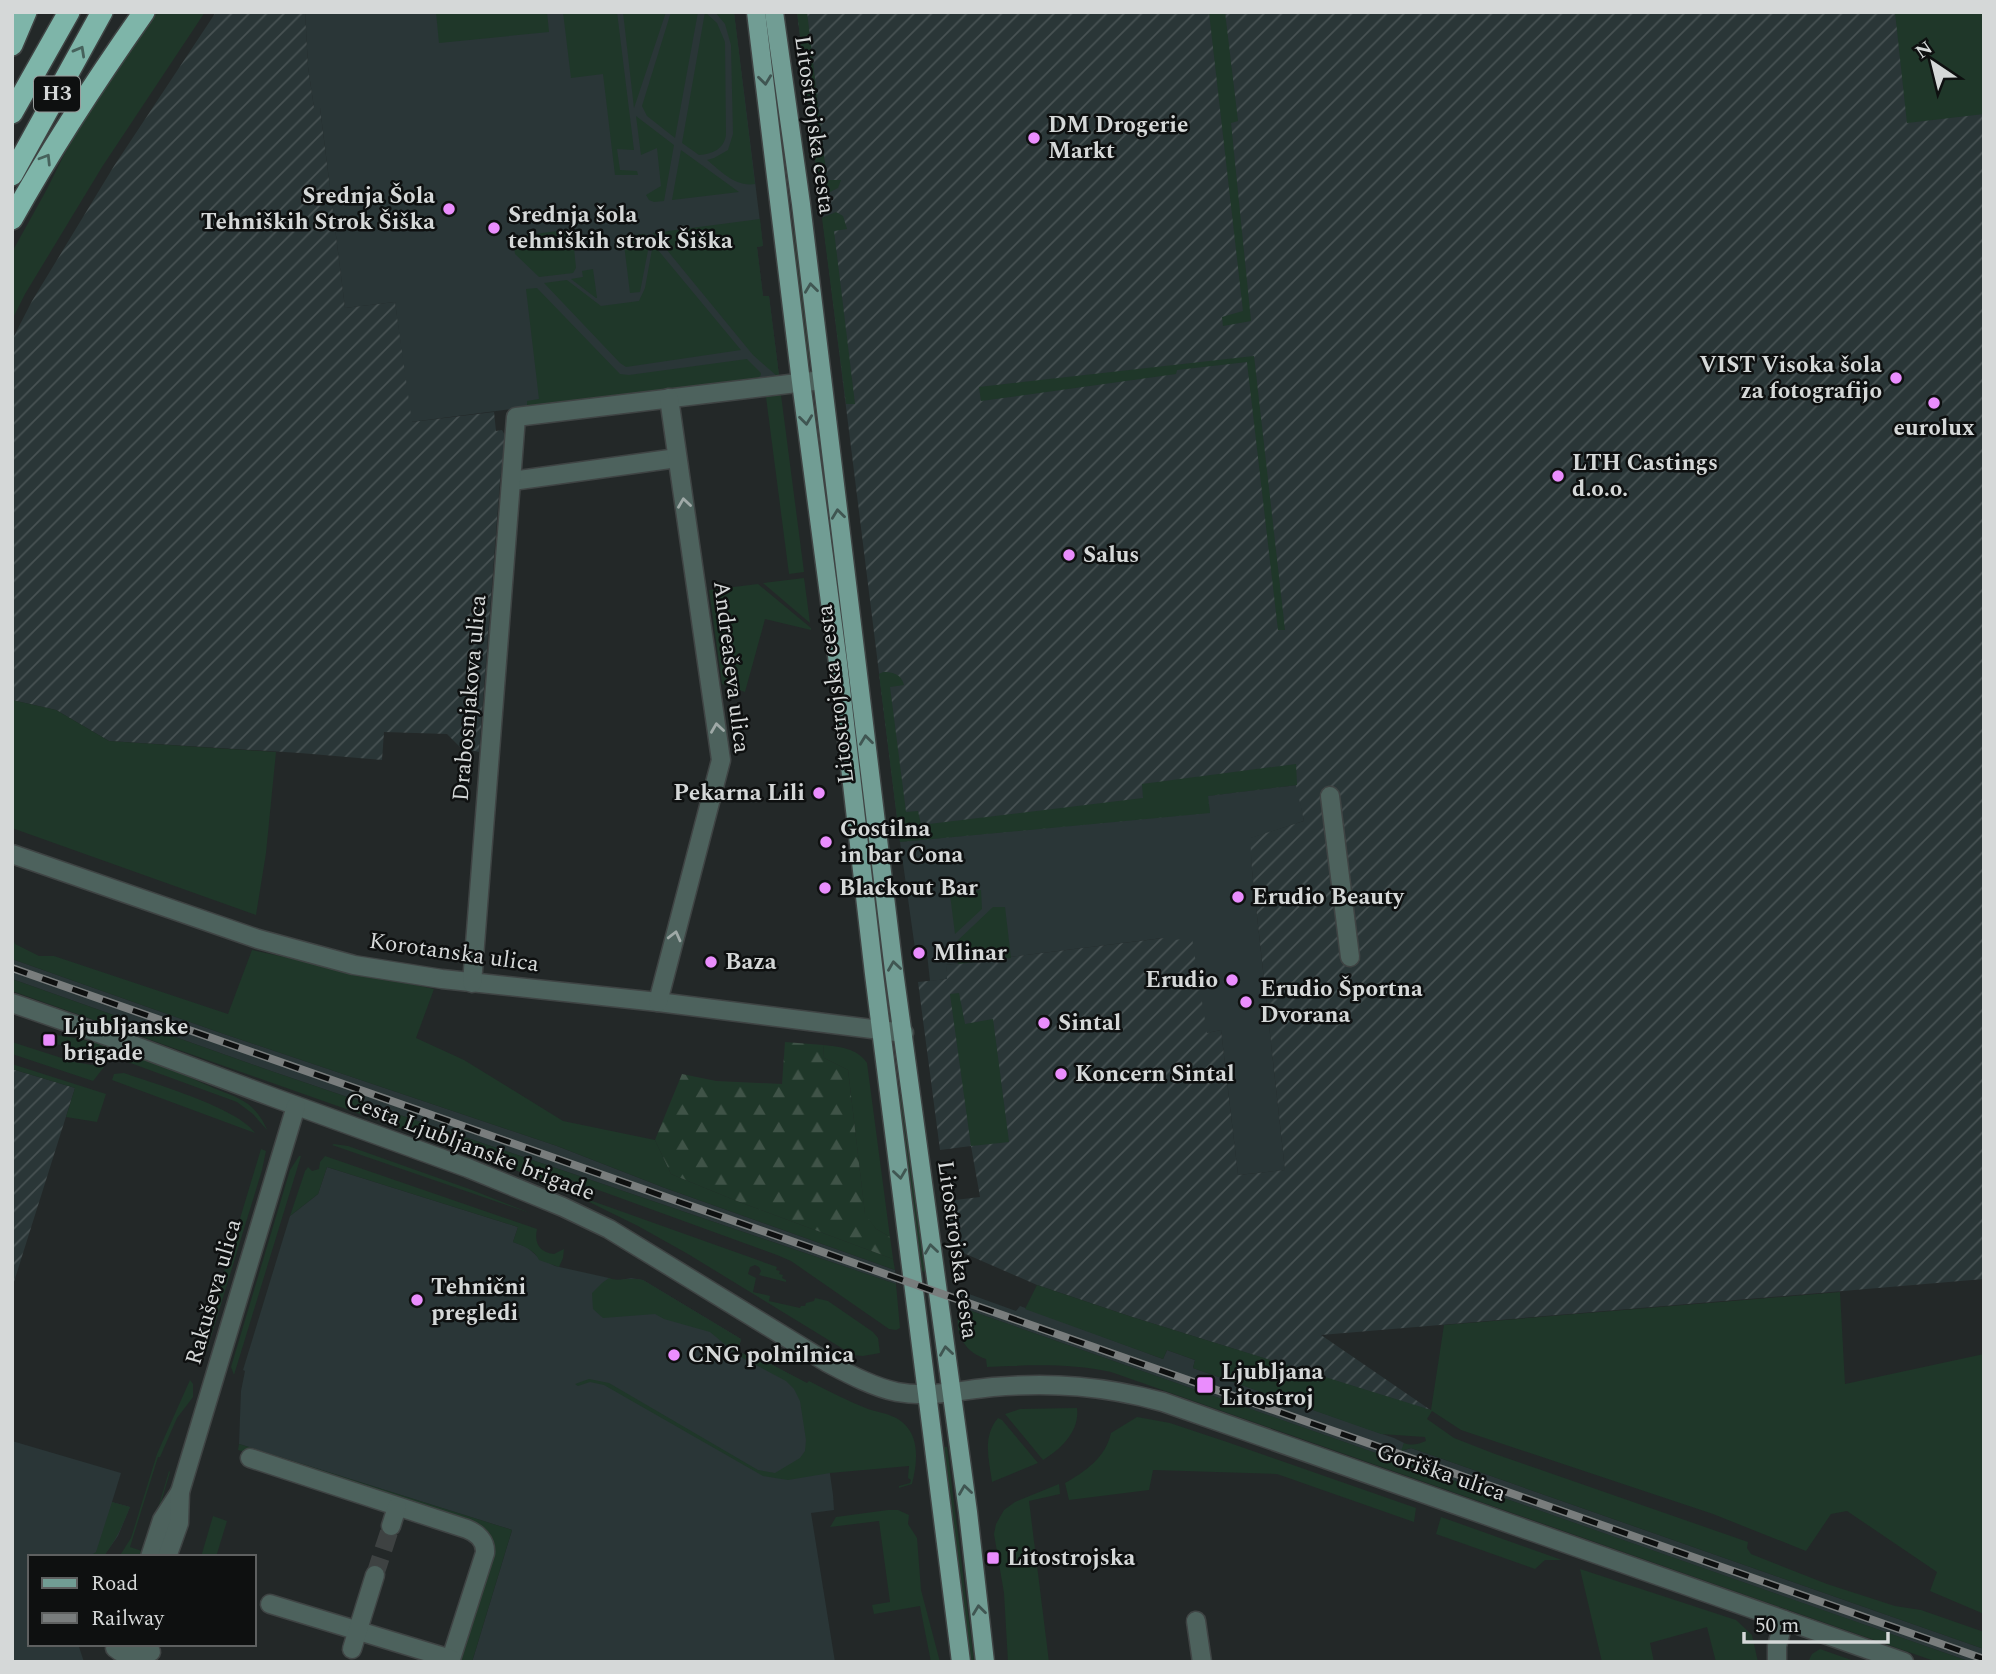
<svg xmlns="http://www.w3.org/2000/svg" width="1996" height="1674" viewBox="0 0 1996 1674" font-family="Spectral,serif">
<defs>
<pattern id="industrial-furrows" width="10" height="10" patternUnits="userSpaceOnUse" patternTransform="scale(1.75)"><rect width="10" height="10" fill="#2a3637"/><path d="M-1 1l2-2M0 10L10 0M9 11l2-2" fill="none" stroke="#485253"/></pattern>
<pattern id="forest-firs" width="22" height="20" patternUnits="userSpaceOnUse" patternTransform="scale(1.75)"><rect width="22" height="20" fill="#1f3729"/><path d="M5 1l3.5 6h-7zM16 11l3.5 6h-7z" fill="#3f5347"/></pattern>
</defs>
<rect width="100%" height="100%" fill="#232828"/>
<g fill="#2a3637">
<polygon points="305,12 734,12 763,246 757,247 763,296 769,296 779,375 411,422 395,302 345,308 320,108 314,108 308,67"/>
<polygon points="1297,785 1304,821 1251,838 1252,870 1285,1170 1238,1175 1221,1030 1207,1033 1163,938 946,965 948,979 930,981 927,954 916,956 900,842 1210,812 1207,796"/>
<polygon points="12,959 221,1033 557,1146 665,1188 895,1270 896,1284 271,1071 12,979"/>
<polygon points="327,1167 518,1227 513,1242 527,1247 538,1257 555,1266 609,1278 615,1281 631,1278 643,1280 741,1339 738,1352 761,1359 808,1384 829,1467 833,1495 834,1510 811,1513 835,1662 472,1662 512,1530 239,1444 241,1391 245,1371 243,1370 290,1216 318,1194"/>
<polygon points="958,1290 1016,1311 1020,1306 1163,1359 1167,1350 1195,1360 1193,1368 1394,1438 1404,1443 1402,1451 1411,1448 1984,1649 1984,1662 1971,1662 1816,1608 960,1307"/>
<polygon points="12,1441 121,1473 112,1502 130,1507 118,1536 103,1557 30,1557 30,1644 78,1644 84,1662 12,1662"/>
</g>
<g fill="url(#industrial-furrows)">
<polygon points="216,12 305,12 308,67 314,108 320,108 345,308 395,302 412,422 494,412 496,431 502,430 506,437 500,481 479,752 461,748 447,734 384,732 382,760 300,753 109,741 56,710 12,700 12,340 32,301 114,166"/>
<polygon points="797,12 1984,12 1984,1279 1321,1335 1432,1411 1132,1317 1037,1285 952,1248 947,1201 980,1197 971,1146 940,1150 918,982 947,979 946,965 1164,938 1165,941 1192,938 1207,1033 1221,1030 1238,1175 1285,1170 1252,870 1250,838 1304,821 1296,785 1208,796 1210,813 900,842"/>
<polygon points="12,1069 75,1088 12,1288"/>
</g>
<g fill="#1f3729">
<polygon points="153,12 205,12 102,167 25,294 12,320 12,252 47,189 80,123"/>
<polygon points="436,12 547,12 549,32 439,43"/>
<polygon points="563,12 617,12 634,150 617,149 620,170 637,171 638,175 615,175 603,74 571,78"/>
<polygon points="623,12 666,12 634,108"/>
<polygon points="671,12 698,12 675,138 647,116 642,106"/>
<path d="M 705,12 L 717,23 L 725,42 L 726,135 C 724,149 712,154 699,155 L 682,143 Z"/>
<path d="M 715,12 L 734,12 L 755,184 C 735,187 722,172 707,160 L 714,158 L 728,150 L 733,134 L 731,45 L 725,24 Z"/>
<polygon points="797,12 807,12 827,180 841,180 838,188 828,193 819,191"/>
<polygon points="1209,12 1225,12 1238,121 1231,123 1251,321 1223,326 1222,317 1243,311"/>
<polygon points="1895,12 1984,12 1984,114 1907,123"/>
<polygon points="636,116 674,145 664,201 654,202 649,200 646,195 661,186 657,148 641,155"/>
<polygon points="681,150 739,192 672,200"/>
<polygon points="836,212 843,216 847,229 834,231 855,404 846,404 822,218"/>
<polygon points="760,219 763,246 757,247 763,296 769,296 779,375 777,376 753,355 653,233"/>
<polygon points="572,229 576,268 573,273 539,277 515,254 513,237"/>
<polygon points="791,231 795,231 811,358 806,358"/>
<polygon points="645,234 650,240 640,292 630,293 623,236"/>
<polygon points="653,244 741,350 626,367 620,363 544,283 567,280 601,306 639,301 645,288"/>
<polygon points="593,269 597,298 596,298 571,279 583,277 582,271"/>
<polygon points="537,288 620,374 629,375 747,359 761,373 761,375 758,378 527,407 527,401 539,399 526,289"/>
<polygon points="1254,356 1285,630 1278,630 1247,362 1177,370 1176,374 981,401 979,387"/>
<polygon points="781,395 804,572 789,574 766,397"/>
<polygon points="816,404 843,611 839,612 813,405"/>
<polygon points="804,578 810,623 763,583"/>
<polygon points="758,584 811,628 811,630 765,619 745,692 722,684 709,590"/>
<path d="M 883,672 C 893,672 901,674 904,685 L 890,687 L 906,812 L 918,811 L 921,825 L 1143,798 L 1142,784 L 1296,764 L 1297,785 L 1208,796 L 1210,813 L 900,842 L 879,674 Z"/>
<polygon points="12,700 56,710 109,741 276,752 266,853 256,915 12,828"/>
<polygon points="981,890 982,909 955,934 950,894"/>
<polygon points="993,907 1005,907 1011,958 958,964 955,943"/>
<polygon points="12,936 15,944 39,956 54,956 228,1014 252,950 434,989 416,1038 464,1060 563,1121 655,1140 671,1174 737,1201 893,1259 895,1270 665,1188 557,1146 221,1033 12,959"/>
<polygon points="12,979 271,1071 896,1284 900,1328 896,1330 889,1329 791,1261 777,1255 568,1179 563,1190 496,1162 12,991"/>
<polygon points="959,993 965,1024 993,1019 1009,1142 971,1146 950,994"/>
<path d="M 56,1035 C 109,1042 161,1064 209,1086 C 222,1092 237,1096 248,1104 C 256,1110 264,1121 267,1130 L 253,1114 L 237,1102 L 114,1057 L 77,1051 L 54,1043 Z"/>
<polygon points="12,1042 74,1062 104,1067 93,1081 12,1054"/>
<path d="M 823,1045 C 840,1047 857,1048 867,1063 L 890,1237 L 876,1229 L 865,1215 L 848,1070 L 824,1058 Z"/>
<polygon points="12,1064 106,1094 97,1122 66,1117 75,1088 12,1069"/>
<path d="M 124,1073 C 155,1084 238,1108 255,1133 L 112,1080 L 114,1074 Z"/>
<polygon points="899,1096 903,1096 925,1272 921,1271"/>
<polygon points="334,1144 348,1146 472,1190 530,1213 332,1145"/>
<polygon points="261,1149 266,1151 262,1170 207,1350 202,1357 198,1358"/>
<polygon points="299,1156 301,1156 234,1375 231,1367 290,1170"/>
<path d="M 325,1156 L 537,1229 C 534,1243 539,1252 554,1254 L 564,1249 L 563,1258 L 559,1267 L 539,1260 C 535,1250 523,1246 513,1242 L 518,1227 L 327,1167 L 318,1194 L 290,1216 L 305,1171 L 308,1167 L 312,1171 L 319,1169 L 320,1162 Z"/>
<polygon points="581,1197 777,1267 776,1270 780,1271 779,1274 783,1275 782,1278 786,1280 786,1282 759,1275 761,1271 759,1267 755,1265 750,1267 748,1274 756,1278 753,1292 770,1296 769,1301 800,1308 801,1306 805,1306 806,1303 814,1301 815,1298 828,1301 873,1332 878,1338 880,1353 863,1356 853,1355 688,1254 638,1226 581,1198"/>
<path d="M 609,1278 C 617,1282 631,1277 643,1280 L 741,1339 L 738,1352 L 761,1359 L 807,1383 L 809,1381 C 828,1391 848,1401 868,1409 C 877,1412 886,1413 894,1417 C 921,1430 918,1460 912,1484 L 899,1488 L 899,1486 L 910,1483 L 911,1480 L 908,1478 L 909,1466 L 830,1473 L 788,1480 L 763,1476 L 604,1385 L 590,1382 L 578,1386 L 575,1384 L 589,1379 L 609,1383 L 758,1470 L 775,1473 L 800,1458 L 805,1451 L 806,1440 L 800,1401 L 794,1389 L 786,1381 L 739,1356 L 710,1332 L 664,1319 L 655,1314 L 603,1318 L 593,1309 L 592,1293 L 602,1283 Z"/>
<path d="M 1037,1285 L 1132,1317 L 1431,1410 L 1444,1325 L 1840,1292 L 1845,1384 L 1984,1354 L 1984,1614 L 1930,1591 L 1937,1572 L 1847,1511 L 1831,1514 L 1806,1551 L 1713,1514 L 1461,1430 L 1432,1411 L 1427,1419 L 1454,1438 L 1495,1454 L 1748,1542 L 1747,1548 L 1751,1554 L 1827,1584 L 1895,1606 L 1921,1610 L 1984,1632 L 1984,1649 L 1411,1448 L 1401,1451 L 1404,1443 C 1412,1446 1419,1444 1426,1441 L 1425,1437 L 1381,1434 L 1193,1368 L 1195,1360 L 1167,1350 L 1163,1359 L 1025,1309 Z"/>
<path d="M 960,1307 L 1971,1662 L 1937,1662 L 1111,1372 C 1070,1363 1029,1365 987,1367 L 986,1359 C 962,1351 953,1330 960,1307 Z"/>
<polygon points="190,1380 193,1384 193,1397 177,1418 160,1457 158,1457 130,1547 145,1552 169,1471 170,1472 145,1557 119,1557 131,1538 157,1454"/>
<path d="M 1077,1408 C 1080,1431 1061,1449 1043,1460 L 1005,1414 L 1020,1409 Z"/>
<path d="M 1137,1417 L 1170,1423 L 1227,1442 L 1416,1508 L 1414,1522 L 1277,1474 L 1153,1470 L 1149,1490 L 1069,1500 L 1065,1483 C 1085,1472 1106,1457 1111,1433 Z"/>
<path d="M 998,1418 L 1002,1420 L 1038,1463 L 992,1482 C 989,1459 982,1437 998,1418 Z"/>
<path d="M 239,1444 L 512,1530 L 472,1662 L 460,1662 L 494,1552 C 492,1533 484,1529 468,1521 L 238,1450 Z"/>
<polygon points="943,1447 947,1447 974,1662 970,1662"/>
<polygon points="1059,1484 1060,1494 1029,1501 1049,1662 1008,1662 1004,1593 994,1534 996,1524 1004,1510 1015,1502"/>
<path d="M 112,1502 L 130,1507 C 123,1525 115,1542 103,1557 L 88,1557 L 96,1552 Z"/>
<polygon points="888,1510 898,1510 909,1515 908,1524 917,1538 921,1590 940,1662 931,1662 920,1606 874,1614 872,1605 890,1602 879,1521 830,1527 836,1517"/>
<polygon points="213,1516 227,1521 216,1557 201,1557"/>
<polygon points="1441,1517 1562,1560 1545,1560 1535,1569 1436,1534"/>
<polygon points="1580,1569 1736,1620 1752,1635 1758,1662 1716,1662 1707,1627 1650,1643 1654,1662 1602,1662"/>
<polygon points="1820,1649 1857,1662 1808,1662 1812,1654"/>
</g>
<polygon fill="url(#forest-firs)" points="785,1042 823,1045 824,1058 848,1070 865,1214 876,1229 890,1237 893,1259 737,1201 671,1174 655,1140 682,1074 716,1081 782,1084"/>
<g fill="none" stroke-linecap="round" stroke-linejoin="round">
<polyline stroke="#3e4242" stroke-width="18" stroke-dasharray="18 9" stroke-linecap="butt" points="375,1575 391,1526"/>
<defs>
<g id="minor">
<polyline points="512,481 677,458"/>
<polyline points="1330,796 1350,957"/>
<polyline points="12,854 258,939 354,965 442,979 658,1002 904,1033"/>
<polyline points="472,983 516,417 822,380"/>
<polyline points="658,1002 721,760 669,398"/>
<path d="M 12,1003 L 130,1044 L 275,1098 L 468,1168 L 563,1207 L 609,1229 L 828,1363 C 849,1374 873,1387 897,1392 C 929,1398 961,1390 993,1387 C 1053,1382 1104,1386 1163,1402 L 1904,1662"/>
<path d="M 250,1458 L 467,1529 C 477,1533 486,1541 485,1553 L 450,1662"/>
<polyline points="391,1526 397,1507"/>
<polyline points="150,1557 162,1520 180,1492"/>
<polyline points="167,1557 179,1523 180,1492 296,1106"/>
<polyline points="270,1604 451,1659"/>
<polyline points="1196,1621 1202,1662"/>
<path d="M 115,1648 C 127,1658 137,1656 151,1652"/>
<polyline points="352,1649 375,1575"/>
<polyline points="1777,1662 1777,1646 1784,1620"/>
</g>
<g id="major">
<polyline points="756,12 801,382 838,663 874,974 961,1662"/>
<polyline points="774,12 801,204 894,971 968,1512 985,1662"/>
</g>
<g id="highway">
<polyline points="12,45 26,12"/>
<polyline points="12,113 69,12"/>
<polyline points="12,175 102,12"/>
<path d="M 12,219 C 52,147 97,79 144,12"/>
</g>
</defs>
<use href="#minor" stroke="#3f4444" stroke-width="21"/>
<use href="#major" stroke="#3f4444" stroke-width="21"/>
<use href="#highway" stroke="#3f4444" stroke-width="24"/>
<use href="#minor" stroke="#4d625d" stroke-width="18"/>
<use href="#major" stroke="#719d94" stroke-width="18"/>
<use href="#highway" stroke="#7eb5a9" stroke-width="21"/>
<defs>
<polyline id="rail" points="12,968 1984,1659"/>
</defs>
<use href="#rail" stroke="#797d7d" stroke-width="8"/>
<use href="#rail" stroke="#0e1010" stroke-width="5" stroke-dasharray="16" stroke-linecap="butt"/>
</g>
<defs><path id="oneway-chevron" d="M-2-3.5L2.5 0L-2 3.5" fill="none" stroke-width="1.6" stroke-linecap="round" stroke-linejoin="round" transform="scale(1.75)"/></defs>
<g stroke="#46625c">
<use href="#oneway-chevron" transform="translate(80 51) rotate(-61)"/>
<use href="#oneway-chevron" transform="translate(46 159) rotate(-58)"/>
</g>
<g stroke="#405652">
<use href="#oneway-chevron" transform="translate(765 80) rotate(83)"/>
<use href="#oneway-chevron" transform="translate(811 288) rotate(-97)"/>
<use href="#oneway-chevron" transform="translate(806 420) rotate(83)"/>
<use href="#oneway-chevron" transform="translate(838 514) rotate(-97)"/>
<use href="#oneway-chevron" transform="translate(866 740) rotate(-97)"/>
<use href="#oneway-chevron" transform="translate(894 966) rotate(-98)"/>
<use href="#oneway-chevron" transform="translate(900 1174) rotate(82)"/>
<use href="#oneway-chevron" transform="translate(931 1249) rotate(-98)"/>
<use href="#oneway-chevron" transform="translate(946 1351) rotate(-98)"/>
<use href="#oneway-chevron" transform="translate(965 1490) rotate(-98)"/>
<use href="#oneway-chevron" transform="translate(979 1610) rotate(-97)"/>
</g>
<g stroke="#9fa9a7">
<use href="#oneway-chevron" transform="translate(684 503) rotate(-98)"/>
<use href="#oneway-chevron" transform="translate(717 728) rotate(-98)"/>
<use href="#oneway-chevron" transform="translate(675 936) rotate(-76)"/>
</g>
<g fill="#ea8dfd" stroke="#0e1010" stroke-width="2.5">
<circle cx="1034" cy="138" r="7"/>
<circle cx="449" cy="209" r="7"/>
<circle cx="494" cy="228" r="7"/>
<circle cx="1896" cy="378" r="7"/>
<circle cx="1934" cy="403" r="7"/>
<circle cx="1558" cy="476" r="7"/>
<circle cx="1069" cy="555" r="7"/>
<circle cx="819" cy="793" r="7"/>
<circle cx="826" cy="842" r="7"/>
<circle cx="825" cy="888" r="7"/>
<circle cx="1238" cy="897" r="7"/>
<circle cx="919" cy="953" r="7"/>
<circle cx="711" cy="962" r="7"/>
<circle cx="1232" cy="980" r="7"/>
<circle cx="1246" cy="1002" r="7"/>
<circle cx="1044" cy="1023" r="7"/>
<rect x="42" y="1033" width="14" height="14" rx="3.5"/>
<circle cx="1061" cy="1074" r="7"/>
<circle cx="417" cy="1300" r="7"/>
<circle cx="674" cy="1355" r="7"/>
<rect x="1196" y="1376" width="18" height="18" rx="3.5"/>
<rect x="986" y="1551" width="14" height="14" rx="3.5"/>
</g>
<g text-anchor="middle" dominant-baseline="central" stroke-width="5" stroke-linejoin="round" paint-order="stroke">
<rect fill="#0e1010" stroke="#999c9c" stroke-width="2" x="34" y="76.5" width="46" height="35" rx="5"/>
<g font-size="21" font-weight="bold" fill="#d5d8d8">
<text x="57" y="94">H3</text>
</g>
<g font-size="23" fill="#d5d8d8" stroke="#0e1010">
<text transform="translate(814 125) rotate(82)">Litostrojska cesta</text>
<text transform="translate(731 667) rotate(83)">Andreaševa ulica</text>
<text transform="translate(836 694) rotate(-97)">Litostrojska cesta</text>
<text transform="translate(470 698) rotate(-85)">Drabosnjakova ulica</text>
<text transform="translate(454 953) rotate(8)">Korotanska ulica</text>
<text transform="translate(470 1147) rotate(21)">Cesta Ljubljanske brigade</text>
<text transform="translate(957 1250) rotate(82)">Litostrojska cesta</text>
<text transform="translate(214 1292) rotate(-74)">Rakuševa ulica</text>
<text transform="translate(1441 1473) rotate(19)">Goriška ulica</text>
</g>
<g font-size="23" font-weight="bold" fill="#d5d8d8" stroke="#0e1010" text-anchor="start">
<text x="1048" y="125">DM Drogerie<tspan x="1048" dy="26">Markt</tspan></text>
<text x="435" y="196" text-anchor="end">Srednja Šola<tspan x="435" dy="26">Tehniških Strok Šiška</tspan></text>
<text x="508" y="215">Srednja šola<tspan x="508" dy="26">tehniških strok Šiška</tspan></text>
<text x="1882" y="365" text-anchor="end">VIST Visoka šola<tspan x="1882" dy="26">za fotografijo</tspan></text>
<text x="1934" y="428" text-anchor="middle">eurolux</text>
<text x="1572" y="463">LTH Castings<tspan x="1572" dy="26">d.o.o.</tspan></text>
<text x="1083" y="555">Salus</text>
<text x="805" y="793" text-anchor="end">Pekarna Lili</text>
<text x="840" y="829">Gostilna<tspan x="840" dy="26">in bar Cona</tspan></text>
<text x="839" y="888">Blackout Bar</text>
<text x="1252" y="897">Erudio Beauty</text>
<text x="933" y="953">Mlinar</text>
<text x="725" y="962">Baza</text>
<text x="1218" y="980" text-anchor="end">Erudio</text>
<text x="1260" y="989">Erudio Športna<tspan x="1260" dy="26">Dvorana</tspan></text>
<text x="1058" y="1023">Sintal</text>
<text x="63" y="1027">Ljubljanske<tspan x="63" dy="26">brigade</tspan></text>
<text x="1075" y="1074">Koncern Sintal</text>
<text x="431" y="1287">Tehnični<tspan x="431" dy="26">pregledi</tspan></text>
<text x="688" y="1355">CNG polnilnica</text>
<text x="1221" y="1372">Ljubljana<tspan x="1221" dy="26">Litostroj</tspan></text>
<text x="1007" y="1558">Litostrojska</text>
</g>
</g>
<rect width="1996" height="1674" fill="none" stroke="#d5d8d8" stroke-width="28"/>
<rect x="28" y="1555" width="228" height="91" fill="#0e1010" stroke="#5e6060" stroke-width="2"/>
<rect x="42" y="1578" width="35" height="10" fill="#719d94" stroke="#5e6060" stroke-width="2"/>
<text x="91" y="1590" font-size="21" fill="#d5d8d8">Road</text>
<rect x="42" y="1613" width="35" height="10" fill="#797d7d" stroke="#5e6060" stroke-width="2"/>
<text x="91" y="1625" font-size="21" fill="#d5d8d8">Railway</text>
<g transform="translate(1933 63) rotate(325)" stroke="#0e1010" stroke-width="5" paint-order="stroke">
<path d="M0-5L12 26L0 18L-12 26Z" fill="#d5d8d8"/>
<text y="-10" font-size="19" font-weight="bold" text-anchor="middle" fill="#d5d8d8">N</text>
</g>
<path d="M1744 1632v10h144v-10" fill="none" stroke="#d5d8d8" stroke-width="3.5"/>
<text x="1755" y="1632" font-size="21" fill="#d5d8d8" stroke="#0e1010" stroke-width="5" paint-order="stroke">50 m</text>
</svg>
